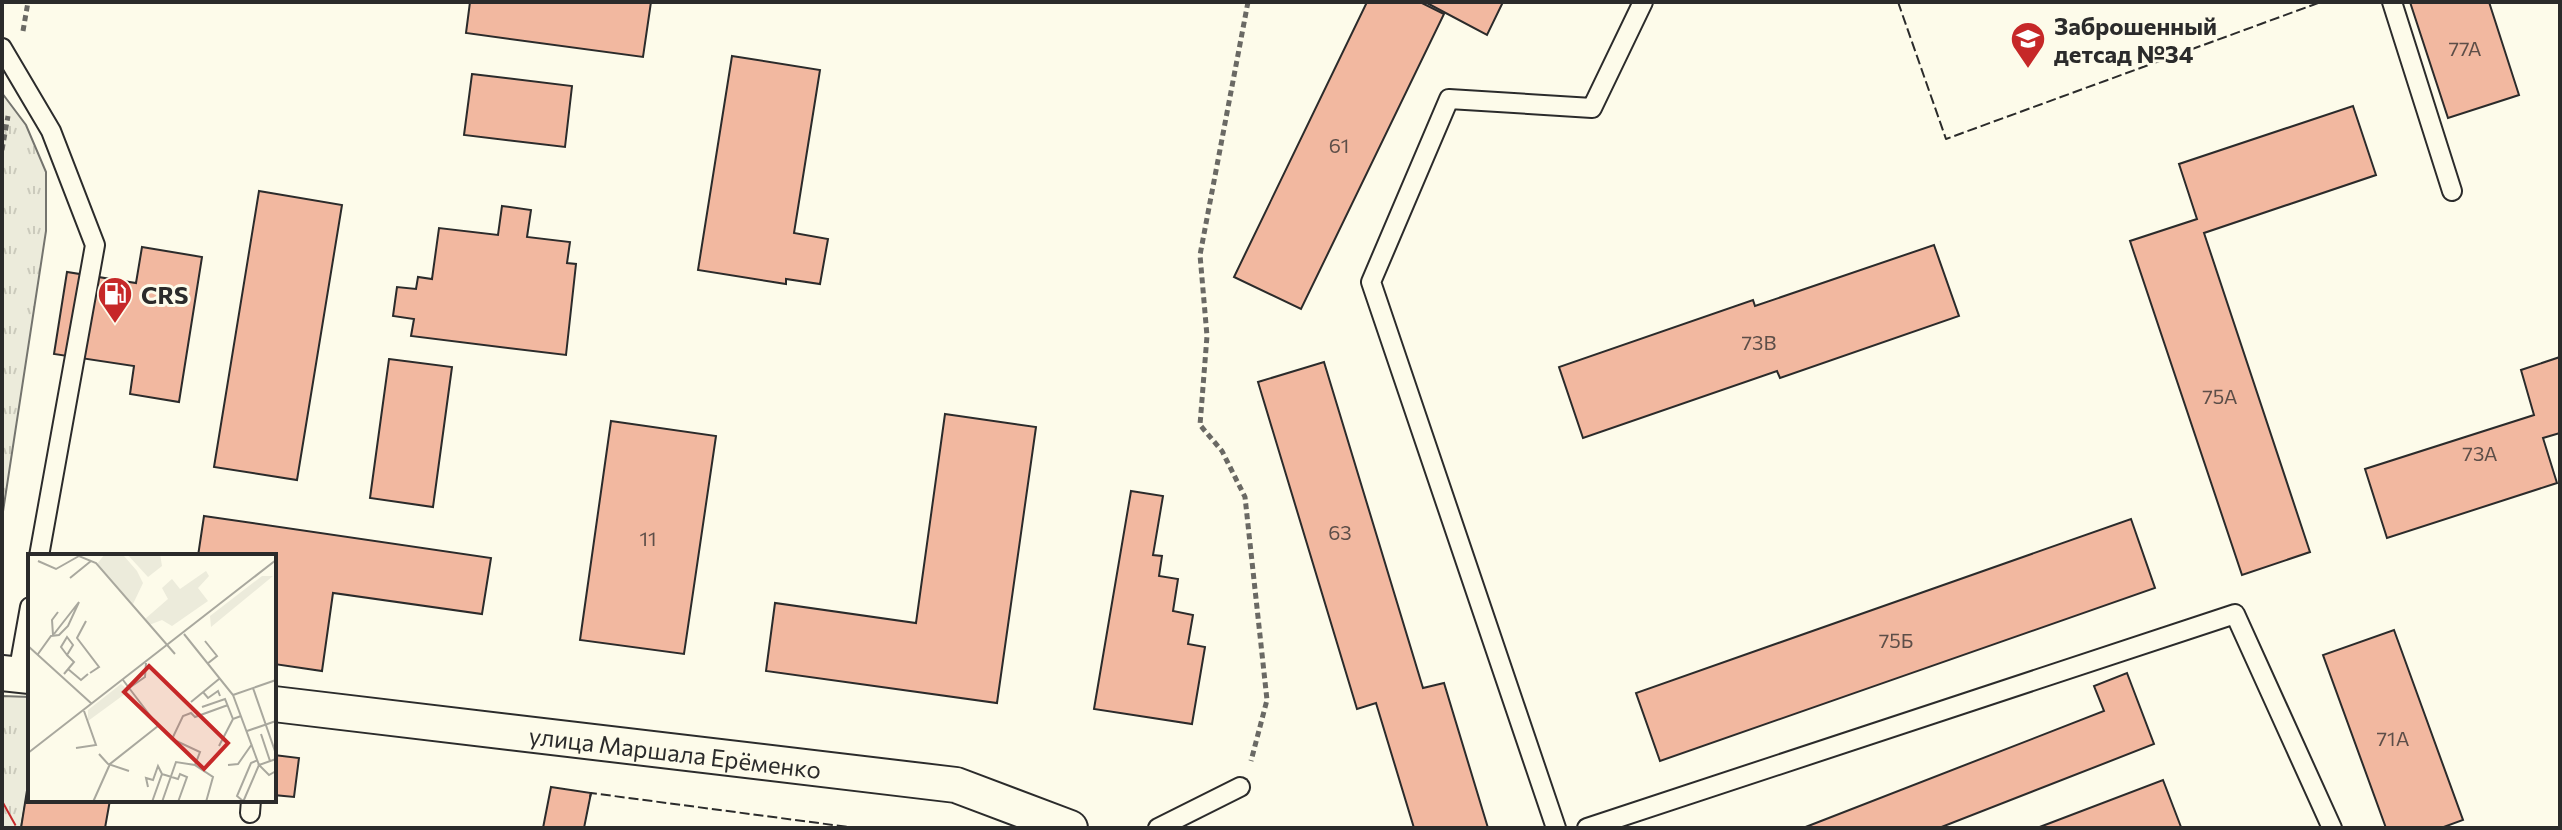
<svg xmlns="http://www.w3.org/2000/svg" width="2562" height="830" viewBox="0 0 2562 830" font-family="Commissioner,sans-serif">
<defs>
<pattern id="grass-tufts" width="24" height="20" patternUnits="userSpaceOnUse" patternTransform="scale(2)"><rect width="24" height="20" fill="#ecebdb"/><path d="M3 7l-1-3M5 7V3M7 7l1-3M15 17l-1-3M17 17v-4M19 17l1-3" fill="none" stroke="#cbcabc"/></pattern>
</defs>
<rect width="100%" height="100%" fill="#fdfbea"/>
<g fill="url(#grass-tufts)" stroke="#74746e" stroke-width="2">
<polygon points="2,93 26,125 46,172 46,231 2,518"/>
<polygon points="2,696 30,697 30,778 21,828 2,828"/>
</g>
<g fill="#f2b8a0" stroke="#2b2b2b" stroke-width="2">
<polygon points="470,2 651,2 643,57 466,33"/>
<polygon points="1367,2 1420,2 1444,14 1301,309 1234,277"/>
<polygon points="1425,2 1503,2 1487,35"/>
<polygon points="2410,2 2489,2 2519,95 2448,118"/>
<polygon points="732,56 820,70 794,233 828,239 820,284 786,279 786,284 698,270"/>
<polygon points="472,74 572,86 565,147 464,135"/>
<polygon points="2353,106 2376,175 2204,233 2310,552 2242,575 2130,241 2197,219 2179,164"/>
<polygon points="259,191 342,205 297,480 214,467"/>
<polygon points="502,206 531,210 527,237 570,242 567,263 576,264 566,355 411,336 414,319 393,316 397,287 416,289 418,277 432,279 439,228 498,235"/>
<polygon points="1934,245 1959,316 1780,378 1777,371 1583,438 1559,367 1753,300 1755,306"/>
<polygon points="142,247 202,257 179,402 130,394 134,366 54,354 67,272 136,283"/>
<polygon points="2560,357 2560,433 2543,438 2557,483 2387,538 2365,469 2534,415 2521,370"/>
<polygon points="389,359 452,367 433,507 370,498"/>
<polygon points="1324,362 1423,688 1444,683 1488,828 1414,828 1376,703 1357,709 1258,382"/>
<polygon points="945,414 1036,427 997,703 766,671 775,603 916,623"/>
<polygon points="611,421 716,436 684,654 580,640"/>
<polygon points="1131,491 1163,496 1153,555 1162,556 1159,576 1178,579 1173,611 1193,615 1188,644 1205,647 1192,724 1094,709"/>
<polygon points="204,516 491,558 482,614 333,593 322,671 274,664 274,556 198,556"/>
<polygon points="2131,519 2155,588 1660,761 1636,693"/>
<polygon points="2394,630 2463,820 2441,828 2386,828 2323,655"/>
<polygon points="2127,673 2154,744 1939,828 1803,828 2104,711 2094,686"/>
<polygon points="274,755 299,758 294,797 274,795"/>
<polygon points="29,778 30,800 110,800 105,828 21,828"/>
<polygon points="2163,780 2181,827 2177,828 2037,828"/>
<polygon points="551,787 591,793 584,828 543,828"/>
</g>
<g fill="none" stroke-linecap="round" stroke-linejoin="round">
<defs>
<g id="lane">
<polyline points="2392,2 2452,191"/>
<polyline points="2,48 51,131 95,245 39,556"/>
<polyline points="18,674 30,607"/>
<polyline points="250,813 251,800"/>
<polyline points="1158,828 1240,787"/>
<polyline points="1556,828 1371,282 1449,99 1592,108 1643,2"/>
<polyline points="1587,828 2235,614 2332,828"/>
</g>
<g id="street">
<polyline points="2,673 30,676"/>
<path id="s1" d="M 274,704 L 956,785 L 1070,828"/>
</g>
</defs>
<use href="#lane" stroke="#2b2b2b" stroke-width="22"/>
<use href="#street" stroke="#2b2b2b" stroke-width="38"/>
<g stroke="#6a6964" stroke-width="5" stroke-dasharray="6 4" stroke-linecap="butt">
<polyline points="1248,2 1200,255 1207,336 1200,425 1222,451 1245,497 1267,700 1251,761"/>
<polyline points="23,31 28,2"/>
<polyline points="2,150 8,116"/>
</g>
<use href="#lane" stroke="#fdfbea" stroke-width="18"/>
<use href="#street" stroke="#fdfbea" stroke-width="34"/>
<g stroke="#2b2b2b" stroke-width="2" stroke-dasharray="10 4" stroke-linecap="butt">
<polyline points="1898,2 1946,139 2321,2"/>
<polyline points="590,797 591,793 856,828"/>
</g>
<polyline stroke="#c62828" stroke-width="2" stroke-dasharray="28 6 4 6" stroke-linecap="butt" points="2,801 17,828"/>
</g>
<defs>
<symbol id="school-pin" viewBox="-11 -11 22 30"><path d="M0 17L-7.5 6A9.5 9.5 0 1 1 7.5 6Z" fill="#c62828" stroke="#fdfbea"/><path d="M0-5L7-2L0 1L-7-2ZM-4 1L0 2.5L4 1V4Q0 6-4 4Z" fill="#fff"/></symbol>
<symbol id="fuel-pin" viewBox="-11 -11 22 30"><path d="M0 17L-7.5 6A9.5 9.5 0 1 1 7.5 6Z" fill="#c62828" stroke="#fdfbea"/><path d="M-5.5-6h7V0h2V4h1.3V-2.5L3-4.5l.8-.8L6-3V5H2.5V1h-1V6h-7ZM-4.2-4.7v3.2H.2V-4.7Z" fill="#fff"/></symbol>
</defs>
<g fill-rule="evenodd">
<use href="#school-pin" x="2008" y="19" width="40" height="54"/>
<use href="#fuel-pin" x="95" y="274" width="40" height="54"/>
</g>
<g text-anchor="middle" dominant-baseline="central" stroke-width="6" stroke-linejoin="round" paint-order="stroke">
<g font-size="20" fill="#5d4e48">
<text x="2465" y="48">77А</text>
<text x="1339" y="145">61</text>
<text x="1759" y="342">73В</text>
<text x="2220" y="396">75А</text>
<text x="2480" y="453">73А</text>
<text x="1340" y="532">63</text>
<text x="648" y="538">11</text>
<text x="1896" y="640">75Б</text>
<text x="2393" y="738">71А</text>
</g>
<g font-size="24" font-weight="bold" fill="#2b2b2b" stroke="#fdfbea" text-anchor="start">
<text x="2054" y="25">Заброшенный<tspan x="2054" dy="28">детсад №34</tspan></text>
<text x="141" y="294">CRS</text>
</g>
<g font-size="24" fill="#2b2b2b" stroke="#fdfbea">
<text stroke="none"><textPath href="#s1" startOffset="404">улица Маршала Ерёменко</textPath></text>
</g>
</g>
<g transform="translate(28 554)">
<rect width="248" height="248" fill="#fdfbea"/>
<path d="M 234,22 L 245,22 L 183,73 L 182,62 ZM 93,130 L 101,137 L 60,167 L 60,156 Z" fill="#ecebdb"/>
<path d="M 99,0 L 132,0 L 134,12 L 120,23 Z" fill="#ecebdb"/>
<path d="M 77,0 L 96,2 L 109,17 L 115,29 L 105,50 L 69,10 ZM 178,17 L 181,22 L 170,34 L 180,47 L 144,72 L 134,66 L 121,71 L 117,65 L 140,45 L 134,34 L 144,25 L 152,35 Z" fill="#ecebdb"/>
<path fill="none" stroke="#a9a89e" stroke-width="2" d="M 10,7 L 28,15 L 51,2 L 68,9 L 147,100M 42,24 L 63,7M 58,67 L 49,84 L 71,113 L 62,119M 156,80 L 205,141 L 231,211 L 215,248M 25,81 L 24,66 L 30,58M 177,87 L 189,102 L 179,110M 0,92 L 64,150M 10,100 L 23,82 L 31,81 L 40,72 L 51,48 L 26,80M 40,115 L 53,126 L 60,120M 36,120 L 46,108 L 39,101 L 45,91 L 39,83 L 33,93 L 39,101M 95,126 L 130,172M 101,134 L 117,123 L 118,109M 225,134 L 248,200M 175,138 L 180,144 L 190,137 L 192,142M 205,141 L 248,126M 163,148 L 191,125M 174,153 L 197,145 L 205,165 L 213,162M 219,177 L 248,167M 233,180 L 242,207M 191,192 L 205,165M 48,194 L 68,191 L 56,157M 0,199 L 248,6M 71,200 L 80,210 L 101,217M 248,205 L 231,211 L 241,221 L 248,217M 200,211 L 210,210 L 224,190M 120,233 L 118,224 L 125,226 L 130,212 L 134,220M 215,247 L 209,242 L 223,209 L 230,206M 65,248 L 82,210 L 130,172M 124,248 L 134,220 L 150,225 L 152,220 L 159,223 L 150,248M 134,248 L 148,208 L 167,211M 178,248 L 185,223 L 167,211 L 172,198 L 144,185 L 155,162 L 163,159 L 167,163 L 200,151"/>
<path fill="#c62828" fill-opacity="0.15" stroke="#c62828" stroke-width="4" d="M 121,112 L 200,189 L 176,215 L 96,138 Z"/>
<rect width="248" height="248" fill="none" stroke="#2b2b2b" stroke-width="4"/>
</g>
<rect width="2562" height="830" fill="none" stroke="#2b2b2b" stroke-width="8"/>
</svg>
